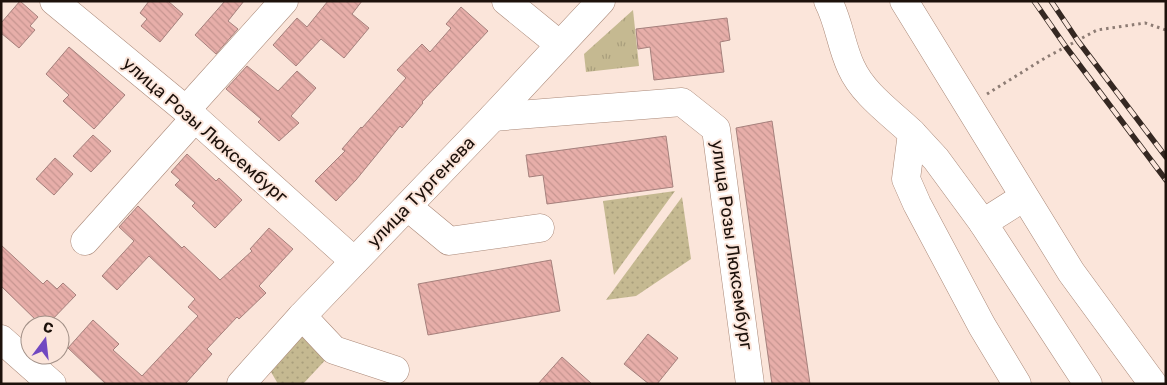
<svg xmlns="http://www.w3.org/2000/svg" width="1167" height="385" viewBox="0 0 1167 385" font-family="Rubik,sans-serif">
<defs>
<pattern id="grass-dots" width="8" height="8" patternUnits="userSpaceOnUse" patternTransform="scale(1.25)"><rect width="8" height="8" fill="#c5b991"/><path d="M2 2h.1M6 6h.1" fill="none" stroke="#a99e7c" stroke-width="1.8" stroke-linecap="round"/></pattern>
<pattern id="park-tufts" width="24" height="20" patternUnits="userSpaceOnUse" patternTransform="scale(1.25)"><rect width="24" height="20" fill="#c5b991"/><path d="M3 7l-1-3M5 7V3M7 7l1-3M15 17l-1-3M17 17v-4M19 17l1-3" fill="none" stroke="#a99e7c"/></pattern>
<pattern id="building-back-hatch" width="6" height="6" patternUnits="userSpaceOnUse" patternTransform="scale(1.25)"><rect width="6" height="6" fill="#e7aea9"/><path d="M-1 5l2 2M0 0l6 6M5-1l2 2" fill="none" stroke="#c69590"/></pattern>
</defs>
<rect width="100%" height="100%" fill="#fbe5da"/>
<g fill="url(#grass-dots)">
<polygon points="675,191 614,275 603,201"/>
<polygon points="682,197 691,259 636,296 606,300"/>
<polygon points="302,328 330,355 303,384 278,384 267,365"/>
</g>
<polygon fill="url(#park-tufts)" points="633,10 639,66 586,72 584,54"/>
<g fill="url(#building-back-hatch)" stroke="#a5807c">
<polygon points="20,1 38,17 30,26 35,30 19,48 1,33 1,23"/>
<polygon points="149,1 168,1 183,14 160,42 141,26 147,19 140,13"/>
<polygon points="225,1 244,1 228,21 238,29 216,54 195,35"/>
<polygon points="328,1 362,1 352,14 369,28 344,58 321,39 296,66 273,45 297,18 307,27"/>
<polygon points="461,7 488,31 422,102 423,103 402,128 400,126 356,180 336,201 315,181 345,151 342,149 361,127 362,128 406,78 397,70 422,44 430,52 451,28 446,24"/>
<polygon points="727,18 730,40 720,42 724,72 654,80 650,47 638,49 636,29"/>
<polygon points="69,47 125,95 94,129 63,101 69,95 46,74"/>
<polygon points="247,66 278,91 297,71 316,88 291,116 299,123 279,141 258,122 261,119 226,89"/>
<polygon points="772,121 810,384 772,384 736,128"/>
<polygon points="93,135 111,151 91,172 73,156"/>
<polygon points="666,136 673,187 547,204 543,175 529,177 526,155"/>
<polygon points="187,154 216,181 219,178 242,200 215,228 192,206 195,203 175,185 180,180 171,172"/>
<polygon points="55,158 73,174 54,195 36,179"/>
<polygon points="138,206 182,248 184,246 220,280 252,251 250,249 269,228 293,249 259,286 266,293 239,319 237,317 207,349 212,354 185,384 106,384 68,348 93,320 119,344 113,350 142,376 198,316 188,307 195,299 149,256 117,290 102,276 134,241 119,227"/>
<polygon points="1,245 43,284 47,280 57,289 63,283 76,295 47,325 41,325 1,286"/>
<polygon points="551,260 560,311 428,335 418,284"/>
<polygon points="648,334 678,358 657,384 649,384 624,364"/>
<polygon points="562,357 592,384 538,384"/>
</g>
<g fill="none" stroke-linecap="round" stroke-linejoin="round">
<defs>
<g id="minor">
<polyline points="54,1 186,110 354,261"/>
<polyline points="506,1 560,45"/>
<path d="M 828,1 C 839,22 841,46 851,67 C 863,94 891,113 912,133 L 906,179 L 917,204 L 982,326 L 1017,384"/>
<polyline points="904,1 1071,272 1153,384"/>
<polyline points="186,110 284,1"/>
<polyline points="493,117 682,102 716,129 750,384"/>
<polyline points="912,133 936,159 983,223"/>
<polyline points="1024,197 983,223 1088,384"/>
<polyline points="408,207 449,241 540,228"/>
<polyline points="85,241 195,118"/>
<polyline points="302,316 334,350 395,370"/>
<polyline points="1,339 52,384"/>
<polyline points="241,384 302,316 493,117 601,1"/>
</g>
</defs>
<use href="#minor" stroke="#aa8979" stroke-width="29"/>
<polyline stroke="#8d7c74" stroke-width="3" stroke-dasharray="2.5 4" stroke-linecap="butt" points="987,94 1045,58 1097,30 1145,23 1166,30"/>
<use href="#minor" stroke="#fff" stroke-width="28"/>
<defs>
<g id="rail">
<polyline points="1034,1 1066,47 1166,180"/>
<polyline points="1051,1 1078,41 1166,157"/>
</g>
</defs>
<use href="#rail" stroke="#352822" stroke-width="5.5"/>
<use href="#rail" stroke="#fbe5da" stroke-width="4" stroke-dasharray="11" stroke-linecap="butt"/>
</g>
<g text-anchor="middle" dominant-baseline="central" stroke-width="4" stroke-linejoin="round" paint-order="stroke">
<g font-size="18" fill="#1d110b" stroke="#fbe5da">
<text transform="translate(205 130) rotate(41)">улица Розы Люксембург</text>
<text transform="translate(421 192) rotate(-46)">улица Тургенева</text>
<text transform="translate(732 245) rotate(82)">улица Розы Люксембург</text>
</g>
</g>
<rect width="1167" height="385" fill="none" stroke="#1d110b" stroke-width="5"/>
<g transform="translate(45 340) rotate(15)"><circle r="24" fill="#fbe5da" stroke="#a29087"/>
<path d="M0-4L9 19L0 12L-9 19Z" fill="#7148c1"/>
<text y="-8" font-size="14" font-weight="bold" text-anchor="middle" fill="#1d110b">С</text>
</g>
</svg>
